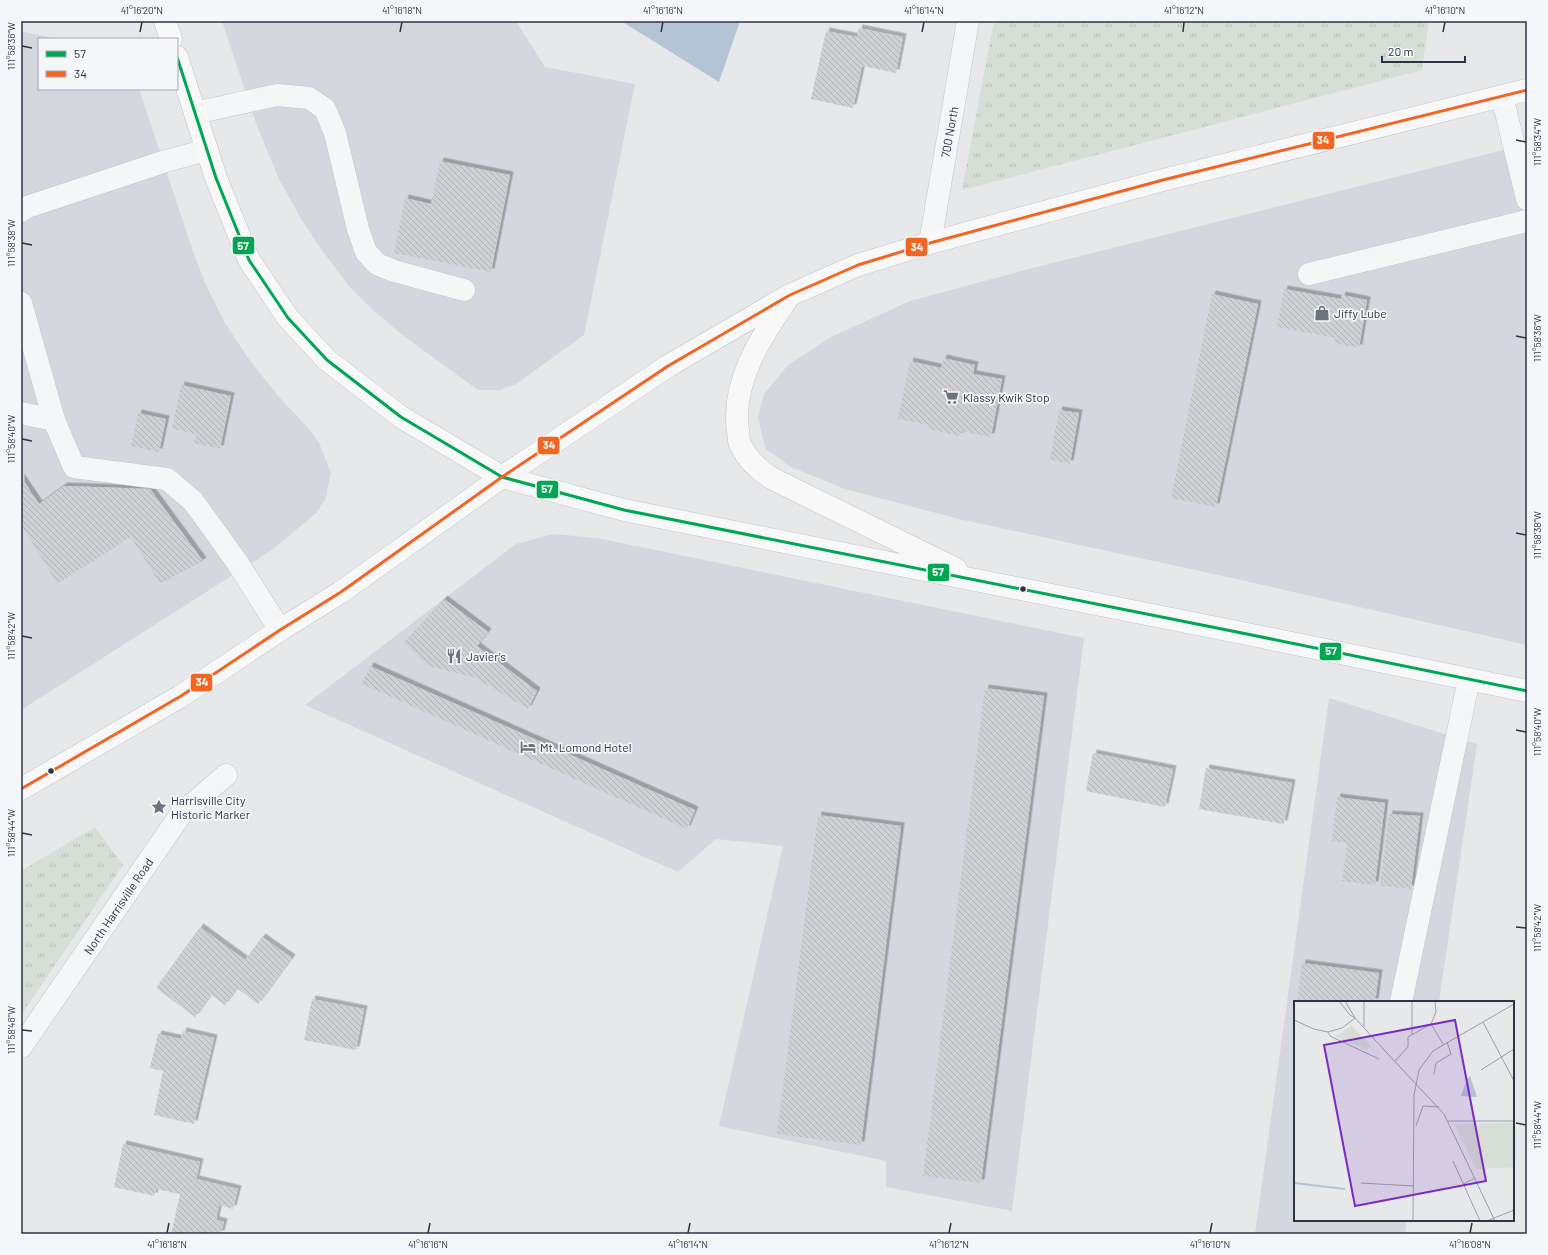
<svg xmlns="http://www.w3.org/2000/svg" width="1548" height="1255" viewBox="0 0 1548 1255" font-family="Barlow,sans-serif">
<defs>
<pattern id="grass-tufts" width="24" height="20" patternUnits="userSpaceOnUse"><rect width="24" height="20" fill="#d6ded6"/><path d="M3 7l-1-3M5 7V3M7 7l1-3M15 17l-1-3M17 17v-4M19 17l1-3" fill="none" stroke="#b8bfb9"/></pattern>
<pattern id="building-back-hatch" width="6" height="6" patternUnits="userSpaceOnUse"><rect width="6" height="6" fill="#ced0d3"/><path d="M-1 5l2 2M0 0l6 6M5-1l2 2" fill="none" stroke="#b1b3b6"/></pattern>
<filter id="shadow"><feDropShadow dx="3.5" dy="-3.5" stdDeviation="0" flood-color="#0004"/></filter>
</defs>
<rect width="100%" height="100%" fill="#e6e8ea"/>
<g fill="#d4d7dd">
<polygon points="222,21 516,21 545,67 635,84 584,335 516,384 500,390 478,390 401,334 373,310 349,286 321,249 300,217 279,179 257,126"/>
<polygon points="21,31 57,39 39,39 39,89 139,89 190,243 205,283 225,323 248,358 278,396 309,429 319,443 331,473 325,500 316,513 272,550 21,710"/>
<polygon points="1527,144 1527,645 1223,576 959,519 845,489 791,467 766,449 762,435 758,417 764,394 788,365 831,337 910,301 1029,269"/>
<polygon points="553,534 597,538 1084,638 1012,1211 886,1187 886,1161 719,1126 783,846 716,839 678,872 305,705 516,544"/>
<polygon points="1329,698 1477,744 1439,1002 1295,1002 1295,1220 1407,1220 1405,1234 1255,1234"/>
</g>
<g fill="url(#grass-tufts)">
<polygon points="994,21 1429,21 1422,70 962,190"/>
<polygon points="95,827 123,865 21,1015 21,871"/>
</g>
<polygon fill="#b4c4d5" points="621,21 740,21 719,82"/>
<g fill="url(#building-back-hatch)" filter="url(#shadow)">
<polygon points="859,28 903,37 896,73 862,66 853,108 811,99 826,31 857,37"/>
<polygon points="440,161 510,175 491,272 394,253 405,198 431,204"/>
<polygon points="1284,289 1341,299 1342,295 1367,300 1359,348 1334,343 1335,338 1277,327"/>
<polygon points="1212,294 1258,304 1216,507 1171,498"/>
<polygon points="943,358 975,365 973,374 1002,379 991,437 961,431 960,436 928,429 929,425 898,419 910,361 941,368"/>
<polygon points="181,385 231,396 220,449 194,443 196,434 172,429"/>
<polygon points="1059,410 1079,413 1070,464 1050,460"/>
<polygon points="138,413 166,419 159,452 131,446"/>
<polygon points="21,477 39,504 64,486 150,489 203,561 160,584 131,537 57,584 21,524"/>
<polygon points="444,599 488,632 477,646 537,691 528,709 473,677 428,666 404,643"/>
<polygon points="370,666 695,810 687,829 362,684"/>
<polygon points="985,688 1044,696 981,1183 923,1176"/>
<polygon points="1093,753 1173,769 1165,807 1086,791"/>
<polygon points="1206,768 1292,783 1284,824 1199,809"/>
<polygon points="1337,797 1385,803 1375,885 1342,881 1347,843 1332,841"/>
<polygon points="1389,814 1420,816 1411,889 1380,886"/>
<polygon points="818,815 901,826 861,1145 777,1134"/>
<polygon points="200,927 245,960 262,937 292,958 258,1004 237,988 225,1005 211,995 195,1017 156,988"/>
<polygon points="1302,963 1379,973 1375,1002 1297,1002"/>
<polygon points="312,999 364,1009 356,1050 304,1040"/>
<polygon points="183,1031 214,1038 194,1124 154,1115 163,1071 150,1068 158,1034 181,1039"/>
<polygon points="123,1144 200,1162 196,1179 238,1189 233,1209 219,1205 216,1220 224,1222 221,1234 171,1234 180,1194 156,1189 154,1196 114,1187"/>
</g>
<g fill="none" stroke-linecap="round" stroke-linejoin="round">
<defs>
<g id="minor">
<polyline points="1502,96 1527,199"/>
<polyline points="195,113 277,95 309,98 325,109 335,133 358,229 366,252 377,264 394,271 464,290"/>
<polyline points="21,211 27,207 166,161 207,150"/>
<polyline points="930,243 968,21"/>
<polyline points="1309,274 1527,221"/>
<polyline points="21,303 54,420 74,467 167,479 193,501 237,562 280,630"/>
<polyline points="21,413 54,420"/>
<polyline points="1401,1002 1469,679"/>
<polyline points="21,1047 181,814 226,775"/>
</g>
<g id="major">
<polyline points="165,21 171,39"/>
<polyline points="177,57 216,178 249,260 288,318 327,360 401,417 502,477 624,510 1232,631 1527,691"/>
<path d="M 786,301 C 760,338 731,384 738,431 C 739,436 738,442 741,446 C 748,460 760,471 773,479 L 956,569"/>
<polyline points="21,789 181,696 280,630 341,592 502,477 668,366 790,295 858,265 930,243 1163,180 1527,90"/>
</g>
</defs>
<use href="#minor" stroke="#c4c6c8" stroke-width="23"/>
<use href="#major" stroke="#c2c5c8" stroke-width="23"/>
<use href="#minor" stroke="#f5f6f7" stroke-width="22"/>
<use href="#major" stroke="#f8f8f8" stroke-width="22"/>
<defs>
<polyline id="bus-1" points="177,57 216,178 249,260 288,318 327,360 401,417 502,477 624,510 1232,631 1527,691"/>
<polyline id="bus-2" points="21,789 181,696 280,630 341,592 502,477 668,366 790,295 858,265 930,243 1163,180 1527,90"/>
</defs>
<use href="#bus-1" stroke="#f4f6f9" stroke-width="6"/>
<use href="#bus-2" stroke="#f4f6f9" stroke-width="6"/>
<use href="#bus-1" stroke="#00a651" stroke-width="3"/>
<use href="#bus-2" stroke="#f26522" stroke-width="3"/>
</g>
<path fill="none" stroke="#2b3445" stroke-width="1.5" d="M 140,32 L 142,22M 400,32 L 402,22M 661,32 L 663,22M 922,32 L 924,22M 1183,32 L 1184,22M 1443,32 L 1445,22M 22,46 L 32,48M 1516,140 L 1526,142M 22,243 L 32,245M 1516,336 L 1526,338M 22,439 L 32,441M 1516,533 L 1526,535M 22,636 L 32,638M 1516,730 L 1526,732M 22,833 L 32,835M 1516,927 L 1526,928M 22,1030 L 32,1031M 1516,1123 L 1526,1125M 167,1233 L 169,1223M 428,1233 L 430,1223M 688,1233 L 690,1223M 949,1233 L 951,1223M 1210,1233 L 1212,1223M 1470,1233 L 1472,1223"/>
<defs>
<symbol id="shop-bare" viewBox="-9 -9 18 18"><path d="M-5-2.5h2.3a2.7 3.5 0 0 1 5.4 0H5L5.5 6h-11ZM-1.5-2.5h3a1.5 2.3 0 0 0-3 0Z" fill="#6c737f" stroke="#f4f6f9" stroke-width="2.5" paint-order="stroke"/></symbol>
<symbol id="supermarket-bare" viewBox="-9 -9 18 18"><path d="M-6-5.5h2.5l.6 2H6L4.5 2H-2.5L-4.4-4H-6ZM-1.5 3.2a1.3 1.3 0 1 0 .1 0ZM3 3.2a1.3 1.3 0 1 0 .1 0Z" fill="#6c737f" stroke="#f4f6f9" stroke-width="2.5" paint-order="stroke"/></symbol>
<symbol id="restaurant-bare" viewBox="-9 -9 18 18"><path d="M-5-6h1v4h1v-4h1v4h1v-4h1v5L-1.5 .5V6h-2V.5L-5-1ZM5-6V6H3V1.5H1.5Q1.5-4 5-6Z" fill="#6c737f" stroke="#f4f6f9" stroke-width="2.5" paint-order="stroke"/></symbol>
<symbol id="hotel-bare" viewBox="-9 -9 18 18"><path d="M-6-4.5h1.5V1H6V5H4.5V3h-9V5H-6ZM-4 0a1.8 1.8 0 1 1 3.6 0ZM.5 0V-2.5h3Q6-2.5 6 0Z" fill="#6c737f" stroke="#f4f6f9" stroke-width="2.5" paint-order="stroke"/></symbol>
<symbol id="sight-bare" viewBox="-9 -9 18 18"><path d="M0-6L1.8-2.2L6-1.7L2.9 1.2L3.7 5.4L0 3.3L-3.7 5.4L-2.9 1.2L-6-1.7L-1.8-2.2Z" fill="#6c737f" stroke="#f4f6f9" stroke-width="2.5" paint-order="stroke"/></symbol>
</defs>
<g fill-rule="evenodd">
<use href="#shop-bare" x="1311" y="302" width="22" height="22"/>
<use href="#supermarket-bare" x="940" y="386" width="22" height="22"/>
<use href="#restaurant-bare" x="443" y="645" width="22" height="22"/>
<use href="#hotel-bare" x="517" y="736" width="22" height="22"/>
<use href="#sight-bare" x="148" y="796" width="22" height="22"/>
</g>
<g fill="#2b3445" stroke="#f4f6f9" stroke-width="1.5">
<circle cx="1023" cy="589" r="3.5"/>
<circle cx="51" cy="771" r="3.5"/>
</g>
<g text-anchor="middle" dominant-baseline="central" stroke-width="3.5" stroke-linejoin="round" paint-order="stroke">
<g font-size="12" fill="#2b3445" stroke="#f4f6f9">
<text transform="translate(949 132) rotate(-80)">700 North</text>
<text transform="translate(118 906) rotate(-56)">North Harrisville Road</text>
</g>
<g font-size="12" fill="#2b3445" stroke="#f4f6f9" text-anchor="start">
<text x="1334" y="313">Jiffy Lube</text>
<text x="963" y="397">Klassy Kwik Stop</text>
<text x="466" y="656">Javier's</text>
<text x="540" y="747">Mt. Lomond Hotel</text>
<text x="171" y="800">Harrisville City<tspan x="171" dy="14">Historic Marker</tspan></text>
</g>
</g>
<g transform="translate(1294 1001)">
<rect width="220" height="220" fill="#e6e8ea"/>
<path d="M 58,25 L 77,45 L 73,49 L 41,35 ZM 220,122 L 220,166 L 182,168 L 160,123 Z" fill="#d6ded6"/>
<path d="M 176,75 L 183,96 L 167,95 L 173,78 Z" fill="#b4c4d5"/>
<path fill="none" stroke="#b4c4d5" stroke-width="2" d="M 0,182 L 51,188"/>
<path fill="none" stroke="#9ba0a8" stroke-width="1" d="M 45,0 L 56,14 L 61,17M 51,0 L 61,17 L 92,51 L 150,113 L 201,220M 118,0 L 118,33M 0,19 L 20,28 L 34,31 L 48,27 L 61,17M 189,21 L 220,80M 137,23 L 149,43M 70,26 L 70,0M 34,31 L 36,35 L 85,58M 101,60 L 114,46 L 114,36 L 137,23 L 142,11 L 141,0M 187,69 L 220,48M 140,73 L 142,62 L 157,53 L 153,41M 154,120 L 220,120M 122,125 L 129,105 L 145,106M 159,160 L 186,220M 67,182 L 120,185M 169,183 L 181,177M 119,220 L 120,94 L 125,69 L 139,50 L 220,3M 193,220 L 220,209"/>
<path fill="#7b2cbf" fill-opacity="0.15" stroke="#7b2cbf" stroke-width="2" d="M 161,19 L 192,180 L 61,205 L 30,44 Z"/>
<rect width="220" height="220" fill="none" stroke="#2b3445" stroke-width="2"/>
</g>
<g stroke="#f4f6f9" stroke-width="1.5">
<rect x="1312" y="131" width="23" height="19" rx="4" fill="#f26522"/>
<rect x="232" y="236" width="23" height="19" rx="4" fill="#00a651"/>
<rect x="905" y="237" width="23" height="20" rx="4" fill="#f26522"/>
<rect x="537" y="436" width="23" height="19" rx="4" fill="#f26522"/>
<rect x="536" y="480" width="23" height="19" rx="4" fill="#00a651"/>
<rect x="927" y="563" width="23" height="19" rx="4" fill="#00a651"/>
<rect x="1319" y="642" width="23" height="19" rx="4" fill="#00a651"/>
<rect x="190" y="673" width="23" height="19" rx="4" fill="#f26522"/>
</g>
<g font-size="11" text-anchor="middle" font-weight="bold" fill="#fff">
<text x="1323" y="144">34</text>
<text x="243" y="250">57</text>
<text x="917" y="251">34</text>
<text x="549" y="449">34</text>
<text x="547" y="493">57</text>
<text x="938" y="576">57</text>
<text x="1331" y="655">57</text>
<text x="202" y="686">34</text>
</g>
<rect width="1548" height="1255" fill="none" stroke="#f4f6f9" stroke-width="44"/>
<rect x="38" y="38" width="140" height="52" fill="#f4f6f9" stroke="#a4a8b1"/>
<rect x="46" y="51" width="20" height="6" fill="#00a651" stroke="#a4a8b1"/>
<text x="74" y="58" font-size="12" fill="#2b3445">57</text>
<rect x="46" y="71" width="20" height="6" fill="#f26522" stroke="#a4a8b1"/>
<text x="74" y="78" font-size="12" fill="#2b3445">34</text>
<path d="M1382 56v6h83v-6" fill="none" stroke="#2b3445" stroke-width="2"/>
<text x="1388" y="56" font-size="12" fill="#2b3445" stroke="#f4f6f9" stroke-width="3" paint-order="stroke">20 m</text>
<rect x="22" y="22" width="1504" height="1211" fill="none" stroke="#2b3445" stroke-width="1.5"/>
<g font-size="10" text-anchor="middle" fill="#2b3445">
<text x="142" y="14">41°16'20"N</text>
<text x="402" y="14">41°16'18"N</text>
<text x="663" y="14">41°16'16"N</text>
<text x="924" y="14">41°16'14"N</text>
<text x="1184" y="14">41°16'12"N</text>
<text x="1445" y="14">41°16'10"N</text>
<text transform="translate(11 46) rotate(-90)" y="4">111°58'36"W</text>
<text transform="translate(1537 142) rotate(-90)" y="4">111°58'34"W</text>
<text transform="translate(11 243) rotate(-90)" y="4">111°58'38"W</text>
<text transform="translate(1537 338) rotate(-90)" y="4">111°58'36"W</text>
<text transform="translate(11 439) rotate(-90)" y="4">111°58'40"W</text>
<text transform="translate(1537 535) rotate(-90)" y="4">111°58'38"W</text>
<text transform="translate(11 636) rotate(-90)" y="4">111°58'42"W</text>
<text transform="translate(1537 732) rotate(-90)" y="4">111°58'40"W</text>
<text transform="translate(11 833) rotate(-90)" y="4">111°58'44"W</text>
<text transform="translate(1537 928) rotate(-90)" y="4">111°58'42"W</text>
<text transform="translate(11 1030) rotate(-90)" y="4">111°58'46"W</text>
<text transform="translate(1537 1125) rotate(-90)" y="4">111°58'44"W</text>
<text x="167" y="1248">41°16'18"N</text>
<text x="428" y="1248">41°16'16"N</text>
<text x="688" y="1248">41°16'14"N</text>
<text x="949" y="1248">41°16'12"N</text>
<text x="1210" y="1248">41°16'10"N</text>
<text x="1470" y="1248">41°16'08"N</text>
</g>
</svg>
